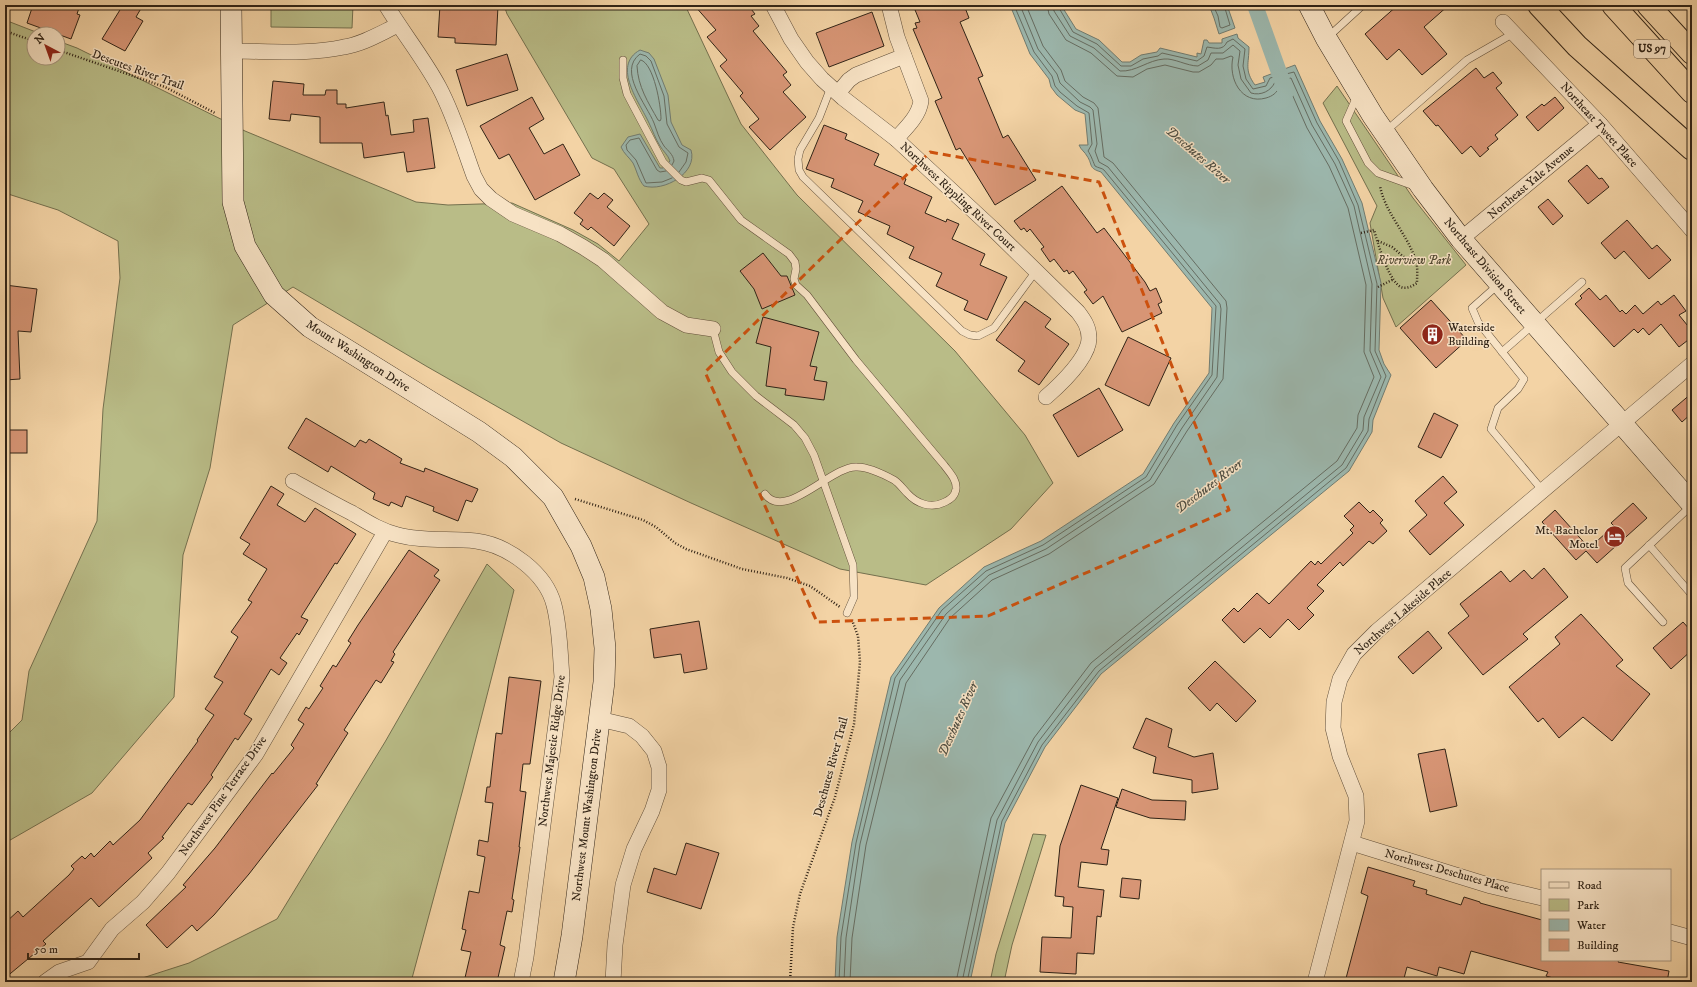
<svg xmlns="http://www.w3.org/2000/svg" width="1697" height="987" viewBox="0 0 1697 987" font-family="'IM FELL DW Pica',serif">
<rect width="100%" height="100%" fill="#f3d3a5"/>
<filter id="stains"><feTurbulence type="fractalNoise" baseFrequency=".005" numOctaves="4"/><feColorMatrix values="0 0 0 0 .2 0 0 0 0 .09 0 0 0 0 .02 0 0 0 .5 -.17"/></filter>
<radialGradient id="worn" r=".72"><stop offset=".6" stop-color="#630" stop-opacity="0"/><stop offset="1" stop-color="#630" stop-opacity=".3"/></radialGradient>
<g fill="#b9bc87" stroke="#74704e">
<polygon points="271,5 353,5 352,28 271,27"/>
<polygon points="504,5 685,5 741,124 797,195 955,351 1025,435 1053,483 1011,529 926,585 840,569 691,503 561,443 426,366 293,287 233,325 210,468 183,555 174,697 92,793 5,843 5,737 22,720 29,671 97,521 103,409 120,278 118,241 58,210 5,193 5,20 41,34 34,34 34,58 58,58 58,41 77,48 245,131 416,202 448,205 512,203 573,230 598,244 619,261 649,224 614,169 592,158 507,14"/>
<polygon points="1337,86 1413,198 1466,265 1396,327 1383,298 1370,223 1377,206 1323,103"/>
<polygon points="487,564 514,590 463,789 411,982 130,982 189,963 277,919 385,742"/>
<polygon points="1033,834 1046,835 1012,945 1004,982 990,982 996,954"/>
</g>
<g fill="#9cb7ad" stroke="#717c71">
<path d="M 1010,5 L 1061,5 L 1076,29 L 1099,40 L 1122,62 L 1130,62 L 1141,55 L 1157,52 L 1160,48 L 1197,57 L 1197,53 L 1201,54 L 1204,40 L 1207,40 L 1209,43 L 1222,43 L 1222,39 L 1237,34 L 1238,38 L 1249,47 C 1249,64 1244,70 1255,85 L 1265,82 L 1263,77 L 1295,65 L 1320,121 L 1342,159 L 1362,203 L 1381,283 L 1379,350 L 1384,364 L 1391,375 L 1373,420 L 1372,432 L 1349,471 L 1101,674 L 1045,747 L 1005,823 L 970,982 L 835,982 L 837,937 L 852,842 L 891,677 L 939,608 L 984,567 L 1041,541 L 1143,474 L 1174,423 L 1209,373 L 1212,308 L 1101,172 C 1088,168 1093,165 1087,156 C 1085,152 1081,150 1079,145 L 1088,145 L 1085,114 L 1075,110 L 1057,95 L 1051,87 L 1049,79 L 1030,54 Z"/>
<polygon points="1209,5 1227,5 1235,28 1219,34 1214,18"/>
<path d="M 640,50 L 649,53 L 654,59 L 668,95 L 671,122 L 682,145 L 691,150 C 698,173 664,192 644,186 C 638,179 637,171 633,163 C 629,157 624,154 621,147 L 628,137 L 640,134 L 660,168 L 663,168 L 670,161 C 668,155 663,151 660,146 C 655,138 653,131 649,123 C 640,103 611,66 640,50 Z"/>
</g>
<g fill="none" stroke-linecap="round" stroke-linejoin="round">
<g stroke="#666d62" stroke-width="1">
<polyline points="1213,5 1218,16 1220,27 1222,28 1230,25 1224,5"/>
<path d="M 641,60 C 654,64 661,106 661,119 L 660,121 L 658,120 C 648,102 638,87 637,66 Z"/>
<path d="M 672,165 L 674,161 C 673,154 668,151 664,146 C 659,139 657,131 654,123 C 647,105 617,71 640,54 L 646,56 L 651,61 L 664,96 L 667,124 L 679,147 L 688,153 L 686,162 L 679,172"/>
<polyline points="666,171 660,172 657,170 639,138 630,140 626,145 627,150 636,160 646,183 662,182 672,178"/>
<path d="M 839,982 L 841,937 L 856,843 L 895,678 L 942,610 L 986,571 L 1043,545 L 1146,477 L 1177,425 L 1212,375 L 1216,306 L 1104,170 C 1102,168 1098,168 1095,166 C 1094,164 1091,155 1088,151 L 1092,144 L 1089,113 L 1077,106 L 1060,92 L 1055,86 L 1052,76 L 1034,52 L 1014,5"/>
<polyline points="844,982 846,938 860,844 900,680 946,614 989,575 1046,549 1150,480 1182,428 1217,377 1221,309 1220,304 1108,167 1099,162 1095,151 1097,144 1093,110 1090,107 1080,102 1060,83 1057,74 1038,49 1020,5"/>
<polyline points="850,982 852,938 866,845 906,683 950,618 992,580 1049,554 1154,484 1187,431 1223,379 1227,308 1226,301 1113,163 1104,157 1098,108 1094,103 1083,97 1065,81 1061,70 1043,46 1026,5"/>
<path d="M 956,982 L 991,818 L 1034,738 L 1091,663 L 1337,461 L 1357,428 L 1358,415 L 1374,377 L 1364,352 L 1366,285 L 1348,208 L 1329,166 L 1307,128 L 1288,85 L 1280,87 C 1276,93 1273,96 1266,98 C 1241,105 1228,78 1233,57 L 1231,56 L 1223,59 L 1216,59 L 1211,65 L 1199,72 L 1193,72 L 1165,65 L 1147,69 L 1133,77 L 1117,76 L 1091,53 L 1066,40 L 1049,14 L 1047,5"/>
<path d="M 962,982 L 997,820 L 1038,742 L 1095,668 L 1342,465 L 1363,430 L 1364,417 L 1381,377 L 1370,351 L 1372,284 L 1354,206 L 1335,164 L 1312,125 L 1291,78 L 1275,82 C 1271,91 1261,96 1251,93 L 1241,79 L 1238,65 L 1240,51 L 1233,45 L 1223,53 L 1211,53 L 1208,60 L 1198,66 C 1187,66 1174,58 1164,59 C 1148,60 1136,72 1120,71 L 1094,48 L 1070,36 L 1054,11 L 1053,5"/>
<path d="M 967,982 L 1002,821 L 1042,745 L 1099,671 L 1346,468 L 1368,431 L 1369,419 L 1386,376 L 1375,351 L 1377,284 L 1358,205 L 1339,161 L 1317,123 L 1294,72 L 1270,78 L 1266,86 L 1253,89 L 1246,79 L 1243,66 L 1245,49 L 1233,39 L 1227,42 C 1223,51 1215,48 1207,47 L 1204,56 L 1197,61 L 1162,53 L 1158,56 L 1143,59 L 1131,66 L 1121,66 L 1097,44 L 1073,32 L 1059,8 L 1058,5"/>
</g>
<polyline stroke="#9cb7ad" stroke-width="16" points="1255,5 1286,92"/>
</g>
<g fill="#d79575" stroke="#302316">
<polygon points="33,5 80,5 77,14 80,15 71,39 27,23"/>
<polygon points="123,5 143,5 136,17 143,21 125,51 102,39"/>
<polygon points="440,5 498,6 496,45 455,43 455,38 438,37"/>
<polygon points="694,5 748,5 755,14 751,16 759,26 753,31 787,72 783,75 791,85 783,92 806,117 770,150 749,127 759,119 740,96 743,93 720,66 727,60 707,37 716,30"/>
<polygon points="913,5 964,5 969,18 960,22 983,76 978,78 1003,138 1008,135 1036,180 995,205 960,148 956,150 935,101 942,98 913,29 917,28 915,23 920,22"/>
<polygon points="1398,5 1449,5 1424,27 1447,54 1422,75 1399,49 1387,60 1365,34"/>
<polygon points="872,12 884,46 829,67 816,33"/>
<polygon points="507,54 518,90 467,106 456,70"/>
<polygon points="1476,68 1484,78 1493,72 1502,83 1496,88 1518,115 1495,135 1498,139 1487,148 1489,149 1480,157 1471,146 1462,154 1438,125 1436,126 1423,111"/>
<polygon points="273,81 304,84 303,95 325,95 326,90 337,90 337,104 346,104 346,108 384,102 386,116 388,115 391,135 414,132 413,120 428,118 435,168 407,172 404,152 364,158 362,143 320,143 320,117 291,114 290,121 269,119"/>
<polygon points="532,97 544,119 529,128 544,154 563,144 580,175 535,200 509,154 499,159 480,126"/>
<polygon points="1555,97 1564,108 1538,131 1526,117 1542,104 1544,106"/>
<polygon points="824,125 847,134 845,139 879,154 874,165 906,179 904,184 932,197 925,213 946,222 947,219 959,224 952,239 985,254 980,265 1007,277 987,320 964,310 968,301 936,286 942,273 909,258 914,247 887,234 890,226 858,212 863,201 831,187 834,179 806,169"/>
<polygon points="1587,165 1599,179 1602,178 1609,187 1588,204 1568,181"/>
<polygon points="1062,186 1097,233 1104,228 1145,282 1150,291 1156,288 1162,302 1158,304 1162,313 1122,332 1103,296 1093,304 1084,292 1087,290 1073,271 1069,274 1067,270 1064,272 1054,259 1050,262 1041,249 1044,247 1030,229 1027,232 1024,228 1021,230 1014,221"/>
<polygon points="590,193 598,199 604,193 613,200 607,207 630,226 614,246 591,227 588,230 580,224 583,220 574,213"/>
<polygon points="1548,199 1563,216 1553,225 1538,207"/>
<polygon points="1627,220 1652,249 1657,245 1671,260 1649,279 1624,251 1615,259 1601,243"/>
<polygon points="763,253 781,276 787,276 795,295 762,309 754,289 740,271"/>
<polygon points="5,285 37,289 31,332 18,331 20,379 5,380"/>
<polygon points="1589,288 1600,300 1606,295 1620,312 1622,310 1626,314 1635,305 1643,314 1658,301 1661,305 1674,295 1686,311 1679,315 1692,331 1692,337 1679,347 1661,324 1649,335 1643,328 1638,333 1634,329 1614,347 1575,304 1582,298 1580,296"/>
<polygon points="1431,300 1467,340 1436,368 1400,328"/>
<polygon points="1025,301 1051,319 1045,327 1069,344 1039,385 1018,371 1025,361 996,340"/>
<polygon points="763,317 819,332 810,366 817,367 814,380 827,382 824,400 785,395 786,389 766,386 771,347 756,343"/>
<polygon points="1128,337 1171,358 1149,406 1105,385"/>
<polygon points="1099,388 1123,430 1078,457 1053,415"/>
<polygon points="1692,393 1692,413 1682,422 1672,410"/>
<polygon points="1434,413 1458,425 1441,458 1418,447"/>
<polygon points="306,418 355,447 360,440 366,443 369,439 402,459 400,463 424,472 425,468 478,489 472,502 466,500 458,521 433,511 434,507 406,496 402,507 391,502 389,506 373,499 375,493 331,466 328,472 288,448"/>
<rect x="5" y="430" width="22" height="23"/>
<polygon points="1443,476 1457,492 1444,503 1464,525 1430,555 1409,531 1427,515 1415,501"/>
<polygon points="271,486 284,494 277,505 305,522 315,508 356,534 337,564 335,563 301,617 308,620 299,635 297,633 280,658 287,663 279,675 271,669 244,714 252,719 238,740 235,738 211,775 213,777 192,805 188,803 162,837 164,838 148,853 152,858 99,907 91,898 43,941 46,944 5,978 5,923 18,911 23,917 69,875 74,869 71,866 82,856 85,859 91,853 94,857 110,841 113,845 140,820 198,741 197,740 214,715 205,709 223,682 214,677 238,637 231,632 252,602 248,600 267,569 243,554 250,544 240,538"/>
<polygon points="1359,502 1370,513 1373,510 1383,520 1380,523 1387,531 1373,544 1369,541 1343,566 1340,562 1317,585 1324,591 1307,608 1314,615 1299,630 1288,619 1270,638 1260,628 1244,643 1222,620 1234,608 1238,612 1257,593 1269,604 1311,561 1315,565 1318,561 1321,564 1353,533 1350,530 1354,526 1344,516"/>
<polygon points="1633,503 1647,518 1597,563 1586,551 1576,560 1542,522 1555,510 1589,548 1614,526 1611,523"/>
<polygon points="409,550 439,570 434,576 440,580 393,652 395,654 391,661 394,662 381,683 376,680 344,730 348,733 316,784 318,785 249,874 214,915 197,931 192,925 167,948 146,925 186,887 183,885 215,848 269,777 272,773 273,774 294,748 291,745 304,724 298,720 306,707 309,709 323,688 320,686 333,665 336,667 351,643 348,641 358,625"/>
<polygon points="1544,568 1568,597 1523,634 1528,639 1483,675 1448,633 1469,616 1460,604 1501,571 1510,582 1524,570 1532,579"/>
<polygon points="1581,614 1623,660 1616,666 1650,694 1612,741 1583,717 1559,738 1543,718 1538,722 1509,687 1560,644 1555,637"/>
<polygon points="699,621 707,669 684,673 681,654 654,658 650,629"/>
<polygon points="1683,622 1692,632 1692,650 1671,669 1653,648"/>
<polygon points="1428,631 1442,648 1413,674 1398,657"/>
<polygon points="1215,661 1256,701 1236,722 1217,703 1210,711 1188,688"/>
<polygon points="509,677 541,681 530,764 523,764 520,791 526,792 519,847 520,847 512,899 514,900 512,912 507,911 500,945 505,947 497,982 464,982 471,952 461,950 466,930 462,929 469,891 479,893 485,857 477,855 479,840 488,842 493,803 485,802 487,787 490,787 496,733 502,734"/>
<polygon points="1146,718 1172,729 1168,747 1194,757 1213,753 1218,789 1192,793 1192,780 1153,773 1156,757 1133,748"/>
<polygon points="1445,749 1457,806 1430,812 1418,754"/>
<polygon points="1081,785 1118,798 1101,849 1109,850 1107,865 1081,862 1078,887 1104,890 1101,917 1097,916 1094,954 1077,953 1076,974 1040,972 1042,937 1071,938 1073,907 1063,906 1064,897 1055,896 1060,846"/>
<polygon points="1122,789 1152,800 1186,801 1185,820 1150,818 1116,807"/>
<polygon points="686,843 719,853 701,909 647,892 654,868 676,875"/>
<polygon points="1368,867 1415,881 1413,886 1427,890 1426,894 1461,905 1464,897 1480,902 1480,903 1542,920 1542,960 1619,960 1618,962 1669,971 1667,982 1568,982 1546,976 1548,972 1471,951 1464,974 1439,967 1437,976 1407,967 1403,982 1345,982 1368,896 1361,893"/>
<polygon points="1122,878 1141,880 1139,899 1120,897"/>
</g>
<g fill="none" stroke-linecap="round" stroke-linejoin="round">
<defs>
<g id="service">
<polyline points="1328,37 1363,5"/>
<path d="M 623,60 L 623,78 L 627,94 L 663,162 L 681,180 L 686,182 L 702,178 L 709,180 L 741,220 L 789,254 L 795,262 L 796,269 L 794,279 L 796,285 L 807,295 L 856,360 L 944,465 C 950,473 957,480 956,489 C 955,496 951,499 945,502 C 931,509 917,504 907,493 C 903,489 899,483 894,480 C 883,474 869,467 857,467 C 832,465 785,522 765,494"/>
<polyline points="831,87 819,118 800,150 798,159 799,170 803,177 962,331 970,335 978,336 994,328 1036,271"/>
<polyline points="1357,96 1346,121 1368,163 1378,173 1414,186"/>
<polyline points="1386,131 1467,60 1514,33"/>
<polyline points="1499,284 1472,308 1478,322 1524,379 1518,389 1498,408 1491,429 1543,491"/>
<polyline points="713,329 719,352 732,372 756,396 794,425 805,438 814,455 853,565 854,597 847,613"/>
<polyline points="1502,352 1582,282"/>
<polyline points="1649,545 1692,595"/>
<polyline points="1663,622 1628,583 1625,568 1692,505"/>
</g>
<g id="minor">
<path d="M 386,5 C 403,33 424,59 439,87 C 454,115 463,146 474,176 L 481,189 L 491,199 L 513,214 L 560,234 L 583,247 L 603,260 L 662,312 L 686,325 L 713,329"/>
<path d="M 773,5 L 791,39 L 807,62 L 822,79 L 843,98 L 896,139 L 992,228 L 1078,312 C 1084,320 1089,327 1089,338 C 1089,357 1061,384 1046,397"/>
<path d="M 889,5 L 897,37 L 921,101 C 919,116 906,128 896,139"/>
<polyline points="1503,22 1600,124 1692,230"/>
<path d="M 231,51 C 268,51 308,55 344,47 C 363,44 381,33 398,25"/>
<polyline points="838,93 849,80 856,75 904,56"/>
<polyline points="1461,239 1600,124"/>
<path d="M 293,481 C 313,492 332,503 352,513 C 367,522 381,531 398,535 C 424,542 450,538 476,541 C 508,545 546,573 554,605 C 560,628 560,653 562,677 L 526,957 L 521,982"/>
<polyline points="599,719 629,726 642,736 654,751 659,767 659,790 652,811 634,849 623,885 615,945 613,982"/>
<polyline points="1352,843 1491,886 1542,898"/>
<polyline points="1670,932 1692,938"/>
<polyline points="45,982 59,972 88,962 112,929 143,902 168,873 256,754 385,532"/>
<polyline points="1315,982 1357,821 1356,796 1340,756 1333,728 1334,702 1340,679 1354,654 1377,631 1692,364"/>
</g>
<g id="secondary">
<polyline points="231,5 233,202 245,246 274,295 310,327 479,432 513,457 553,497 581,546 594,577 601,609 605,648 604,682 572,936 564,982"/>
<polyline points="1309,5 1326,38 1373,116 1423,189 1461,239 1692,504"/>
</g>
<g id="trunk">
<polyline points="1539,5 1577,46 1692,149"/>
<polyline points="1613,5 1692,92"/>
<polyline points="1648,5 1692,53"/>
</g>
</defs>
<use href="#service" stroke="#614f3a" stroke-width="8"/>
<use href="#minor" stroke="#614f3a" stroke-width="16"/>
<use href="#secondary" stroke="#302316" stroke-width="22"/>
<use href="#trunk" stroke="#302316" stroke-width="24"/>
<g stroke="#302316" stroke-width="2.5" stroke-dasharray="1 2" stroke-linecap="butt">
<polyline points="5,31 34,41"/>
<polyline points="58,50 165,87 215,113"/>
<path d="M 1361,233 L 1374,230 C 1378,244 1387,274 1397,284 C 1403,291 1411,287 1417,283 C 1417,276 1418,268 1416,261 C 1408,235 1385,213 1380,186"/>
<polyline points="1378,241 1392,247 1405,258 1414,258"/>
<polyline points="1378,287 1394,279"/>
<polyline points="575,499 643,520 656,527 675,543 686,549 742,569 787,578 810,586 840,607"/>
<polyline points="790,982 793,927 800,894 835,797 854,724 860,662 858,636 852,620"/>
</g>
<use href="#service" stroke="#f7e2c4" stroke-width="7"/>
<use href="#minor" stroke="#f7e2c4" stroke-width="15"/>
<use href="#secondary" stroke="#f7e2c4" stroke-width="21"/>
<use href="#trunk" stroke="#f3d3a5" stroke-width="22"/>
</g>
<path fill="none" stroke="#cc510e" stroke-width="3" stroke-dasharray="8 5" stroke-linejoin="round" d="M 930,152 L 1099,182 L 1229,510 L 988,616 L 817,622 L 705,372 Z"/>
<defs>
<symbol id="building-disc" viewBox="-11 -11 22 22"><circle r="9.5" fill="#8f2418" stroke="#f7e2c4"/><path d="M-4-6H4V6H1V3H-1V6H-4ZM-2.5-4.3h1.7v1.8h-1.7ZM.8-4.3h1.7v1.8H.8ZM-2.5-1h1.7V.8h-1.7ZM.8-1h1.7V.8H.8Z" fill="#fff"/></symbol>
<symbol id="hotel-disc" viewBox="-11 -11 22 22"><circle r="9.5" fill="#8f2418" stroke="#f7e2c4"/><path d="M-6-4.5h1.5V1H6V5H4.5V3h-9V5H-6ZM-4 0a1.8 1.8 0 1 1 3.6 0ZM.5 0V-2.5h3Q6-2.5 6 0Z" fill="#fff"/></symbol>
</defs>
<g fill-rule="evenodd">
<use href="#building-disc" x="1420" y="322" width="25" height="25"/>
<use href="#hotel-disc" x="1602" y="524" width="25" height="25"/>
</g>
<g text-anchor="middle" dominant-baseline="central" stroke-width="3" stroke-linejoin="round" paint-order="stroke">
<rect fill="#f7e2c4" stroke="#6c5c4a" stroke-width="1" x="1634" y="40" width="36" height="18" rx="3"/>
<g font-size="11" font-weight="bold" fill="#302316">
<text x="1652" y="49">US 97</text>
</g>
<g font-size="12" fill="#302316" stroke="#f7e2c4">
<text transform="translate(138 70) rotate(20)">Descutes River Trail</text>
<text transform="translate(1599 125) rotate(48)">Northeast Tweet Place</text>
<text transform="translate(1531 182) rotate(-40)">Northeast Yale Avenue</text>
<text transform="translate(958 197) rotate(43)">Northwest Rippling River Court</text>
<text transform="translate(1485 266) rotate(50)">Northeast Division Street</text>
<text transform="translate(358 356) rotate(33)">Mount Washington Drive</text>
<text transform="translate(1403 612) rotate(-41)">Northwest Lakeside Place</text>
<text transform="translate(552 751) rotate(-83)">Northwest Majestic Ridge Drive</text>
<text transform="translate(831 767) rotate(-75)">Deschutes River Trail</text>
<text transform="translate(223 796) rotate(-55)">Northwest Pine Terrace Drive</text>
<text transform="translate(587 815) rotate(-83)">Northwest Mount Washington Drive</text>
<text transform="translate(1447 871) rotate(16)">Northwest Deschutes Place</text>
</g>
<g font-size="12" font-style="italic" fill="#524932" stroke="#f7e2c4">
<text x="1414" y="260">Riverview Park</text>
</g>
<g font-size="12" fill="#302316" stroke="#f7e2c4" text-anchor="start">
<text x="1448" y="327">Waterside<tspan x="1448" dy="14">Building</tspan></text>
<text x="1598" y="530" text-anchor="end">Mt. Bachelor<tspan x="1598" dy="14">Motel</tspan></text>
</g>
<g font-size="13" font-style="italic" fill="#504f43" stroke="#f7e2c4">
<text transform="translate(1198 155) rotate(41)">Deschutes River</text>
<text transform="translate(1209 486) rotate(-37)">Deschutes River</text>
<text transform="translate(958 719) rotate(-66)">Deschutes River</text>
</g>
</g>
<rect width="1697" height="987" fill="none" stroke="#f3d3a5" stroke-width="20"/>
<rect x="6" y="6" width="1685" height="975" fill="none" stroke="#302316" stroke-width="2"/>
<rect x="10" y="10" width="1677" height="967" fill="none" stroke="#302316"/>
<rect x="1541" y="869" width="130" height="92" fill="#f7e2c4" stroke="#a7967e"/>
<rect x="1549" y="882" width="20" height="6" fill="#f7e2c4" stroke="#a7967e"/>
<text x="1577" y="889" font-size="12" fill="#302316">Road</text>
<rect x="1549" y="899" width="20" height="12" fill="#b9bc87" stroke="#a7967e"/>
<text x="1577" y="909" font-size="12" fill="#302316">Park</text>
<rect x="1549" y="919" width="20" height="12" fill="#9cb7ad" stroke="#a7967e"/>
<text x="1577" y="929" font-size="12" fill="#302316">Water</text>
<rect x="1549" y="939" width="20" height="12" fill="#d79575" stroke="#a7967e"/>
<text x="1577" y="949" font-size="12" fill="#302316">Building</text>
<g transform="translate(46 46) rotate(319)"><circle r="19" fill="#f7e2c4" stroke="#a7967e"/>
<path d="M0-3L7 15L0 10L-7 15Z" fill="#8f2418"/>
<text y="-6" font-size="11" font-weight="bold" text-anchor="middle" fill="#302316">N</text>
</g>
<path d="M28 953v6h111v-6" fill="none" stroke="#302316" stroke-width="2"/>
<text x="34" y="953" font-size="12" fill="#302316" stroke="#f7e2c4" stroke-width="3" paint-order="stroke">50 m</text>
<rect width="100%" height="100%" filter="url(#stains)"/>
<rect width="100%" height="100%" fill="url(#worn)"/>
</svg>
